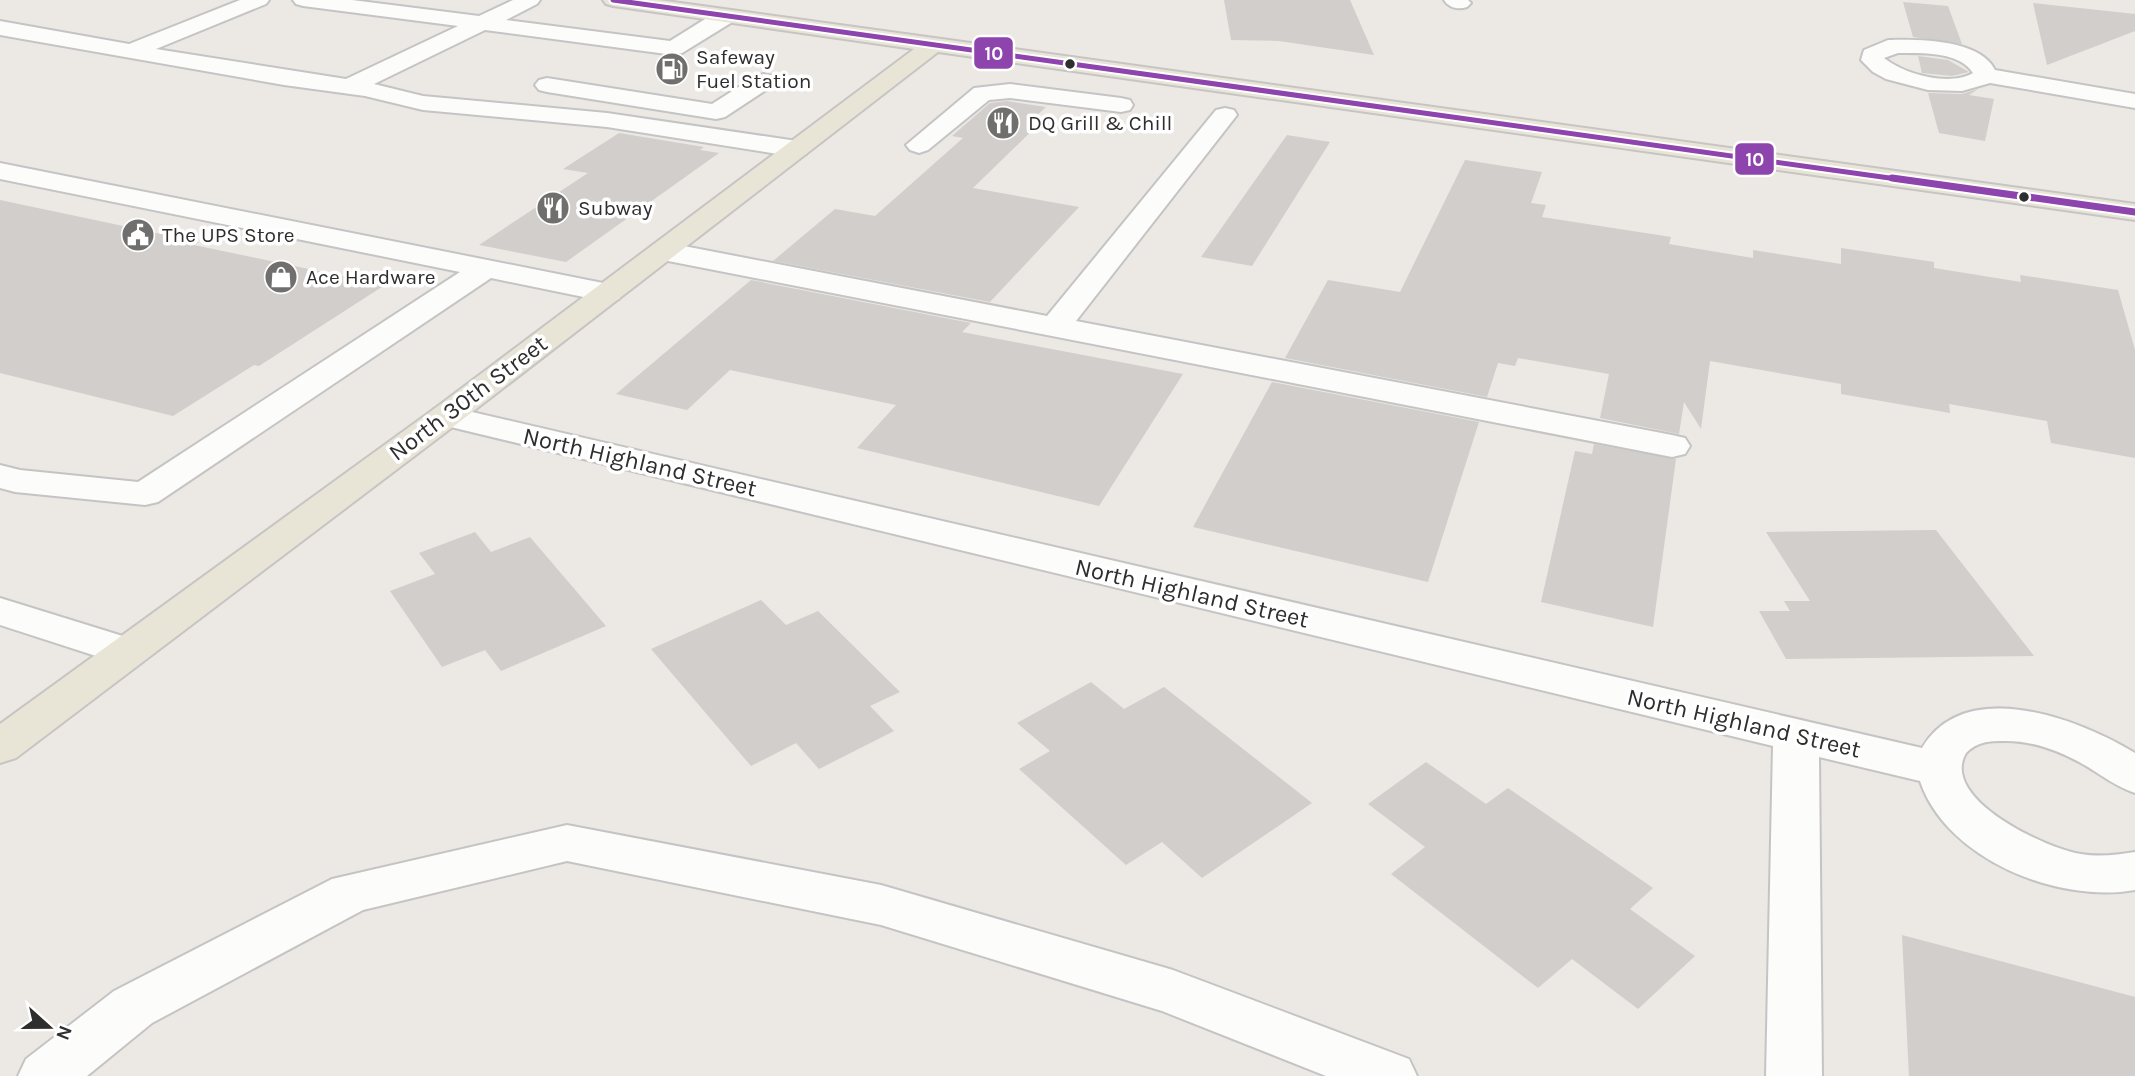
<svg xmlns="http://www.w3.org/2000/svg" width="2135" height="1076" viewBox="0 0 2135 1076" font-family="Karla,sans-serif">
<rect width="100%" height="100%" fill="#ece8e4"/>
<g fill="#d1cecb">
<polygon points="1224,0 1350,0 1374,55 1279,41 1231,40"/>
<polygon points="1903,2 1948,6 1962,44 1913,37"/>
<polygon points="2033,3 2135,14 2135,31 2047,65"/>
<polygon points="1918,56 1948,60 1969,72 1952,76 1922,73"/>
<polygon points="1978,89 1969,95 1994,99 1985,141 1939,133 1928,93 1962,94"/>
<polygon points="1007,101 1046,107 1033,119 1042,121 973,188 1079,207 990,302 773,261 835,209 875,216 963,138 952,136 990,103"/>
<polygon points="619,133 704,147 700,150 719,153 566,262 479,245 588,173 563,169"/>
<polygon points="1287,135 1330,142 1252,266 1201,257"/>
<polygon points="1465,160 1542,172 1531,203 1546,205 1542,217 1671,237 1669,244 1753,258 1753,250 1841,264 1841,248 1934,262 1934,268 2021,282 2020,275 2118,290 2135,350 2135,458 2051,443 2047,421 1949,404 1950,413 1841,394 1841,384 1710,361 1701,429 1684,402 1679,434 1600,418 1609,374 1518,358 1515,366 1498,363 1487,397 1285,358 1328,280 1400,292"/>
<polygon points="0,200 199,242 194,245 385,285 259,366 254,365 173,416 0,373"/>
<polygon points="751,280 971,323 962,332 1183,374 1099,506 857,448 896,405 730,370 687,410 616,394"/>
<polygon points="1272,382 1479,422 1428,582 1193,527"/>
<polygon points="1594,444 1676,459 1653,627 1541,602 1575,451 1592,454"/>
<polygon points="1936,530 2034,656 1786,659 1759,611 1790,611 1784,601 1810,601 1766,532"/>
<polygon points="475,532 491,552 530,537 606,626 501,671 485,650 442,667 390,591 435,574 419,553"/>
<polygon points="761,600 786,625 818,611 900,692 870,706 894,731 819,769 796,743 751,766 651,649"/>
<polygon points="1091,682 1124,709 1164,687 1312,803 1202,878 1162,842 1126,865 1019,769 1050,751 1017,723"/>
<polygon points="1426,762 1486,804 1508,788 1653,888 1630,909 1695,956 1638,1009 1572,959 1538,988 1391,874 1425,847 1368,804"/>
<polygon points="1902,935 2135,997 2135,1076 1909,1076"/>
</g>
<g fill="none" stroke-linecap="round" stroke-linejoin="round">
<defs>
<g id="minor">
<polygon points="240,0 269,0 266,4 156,49 346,79 458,26 303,6 296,4 293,0 352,0 479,16 513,0 540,0 537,4 506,20 670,41 718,11 734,11 737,16 734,21 682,53 674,55 485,30 374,84 423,96 607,113 797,141 806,144 810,149 806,154 797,157 607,127 423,110 365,96 284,85 0,35 0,21 129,44"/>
<path d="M 1444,0 L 1468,0 L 1471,3 L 1467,7 C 1458,10 1449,8 1444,0 Z"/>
<path d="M 1888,40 C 1918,39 1980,39 1995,70 L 2135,94 L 2135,108 L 1990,83 L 1962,91 L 1928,90 L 1886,79 L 1873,72 L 1861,60 L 1864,50 ZM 1898,53 C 1921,53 1959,51 1973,73 C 1949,87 1904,74 1884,58 Z"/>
<polygon points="764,74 772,76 776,81 772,86 725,117 716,119 547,92 539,90 535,85 539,80 547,78 712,104 756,76"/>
<polygon points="1010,84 1121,98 1130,100 1133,105 1130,110 1121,112 1010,98 989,100 928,150 919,153 910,150 906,145 974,88"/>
<polygon points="1225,108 1234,110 1237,115 1076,321 1672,435 1685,438 1690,446 1685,454 1672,457 663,260 653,257 648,251 653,245 663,242 1047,316 1216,110"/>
<polygon points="0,163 608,284 619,287 623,293 619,299 608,302 491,278 158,502 145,505 15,492 0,488 0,465 20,470 138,482 460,272 0,179"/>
<path d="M 446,406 L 1922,748 C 1965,675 2079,719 2135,753 L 2135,793 C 2117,787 2104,777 2088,767 C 2062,752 2035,741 2006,741 C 1990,741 1978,741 1966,753 C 1939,799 2047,849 2081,854 C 2099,857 2117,855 2135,852 L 2135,890 C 2058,904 1946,859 1920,781 L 1819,757 L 1822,1076 L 1766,1076 L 1773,746 L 434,423 L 429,416 L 434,409 Z"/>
<polygon points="0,598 142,642 148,652 142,662 127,666 0,625"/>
<polygon points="567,825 881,885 1173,970 1409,1059 1417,1076 1326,1076 1162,1011 881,925 567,861 363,910 152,1023 87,1076 18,1076 26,1059 114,991 332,879"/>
</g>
<polygon id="major" points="603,0 659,0 2135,204 2135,220 938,52 458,423 16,758 0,763 0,724 434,409 914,49 613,6 606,4"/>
</defs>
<use href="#minor" stroke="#c5c4c5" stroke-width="4"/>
<use href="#major" stroke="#c6c5c4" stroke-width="4"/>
<use href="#minor" fill="#fcfcfb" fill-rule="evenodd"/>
<use href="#major" fill="#e8e4d6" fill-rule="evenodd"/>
<defs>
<polyline id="bus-1-far1" points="613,0 1904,180"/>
<polyline id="bus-1" points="1892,178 2135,212"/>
</defs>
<use href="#bus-1-far1" stroke="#fff" stroke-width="9"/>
<use href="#bus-1" stroke="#fff" stroke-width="11"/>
<use href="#bus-1-far1" stroke="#8e44ad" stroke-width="5"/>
<use href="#bus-1" stroke="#8e44ad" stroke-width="7"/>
</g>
<defs>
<symbol id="fuel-disc" viewBox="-11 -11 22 22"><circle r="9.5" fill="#706f6e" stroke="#fff"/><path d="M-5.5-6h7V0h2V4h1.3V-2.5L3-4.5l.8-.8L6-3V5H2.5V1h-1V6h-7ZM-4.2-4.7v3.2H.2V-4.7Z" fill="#fff"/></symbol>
<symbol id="restaurant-disc" viewBox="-11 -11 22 22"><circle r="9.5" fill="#706f6e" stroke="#fff"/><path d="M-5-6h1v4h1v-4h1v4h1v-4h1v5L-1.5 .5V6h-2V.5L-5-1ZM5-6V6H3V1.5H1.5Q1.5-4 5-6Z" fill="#fff"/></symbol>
<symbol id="civic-disc" viewBox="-11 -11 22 22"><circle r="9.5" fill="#706f6e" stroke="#fff"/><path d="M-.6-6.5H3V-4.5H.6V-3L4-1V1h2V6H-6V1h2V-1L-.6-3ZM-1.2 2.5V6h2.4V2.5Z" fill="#fff"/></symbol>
<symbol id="shop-disc" viewBox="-11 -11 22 22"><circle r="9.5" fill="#706f6e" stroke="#fff"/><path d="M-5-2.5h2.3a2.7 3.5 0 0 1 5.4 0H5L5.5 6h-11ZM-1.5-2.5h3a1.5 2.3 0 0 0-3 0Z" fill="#fff"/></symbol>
</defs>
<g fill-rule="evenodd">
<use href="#fuel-disc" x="653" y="50" width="38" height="38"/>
<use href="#restaurant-disc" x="984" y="104" width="38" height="38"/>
<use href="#restaurant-disc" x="534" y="189" width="38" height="38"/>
<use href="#civic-disc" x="119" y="216" width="38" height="38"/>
<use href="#shop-disc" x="262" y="258" width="38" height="38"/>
</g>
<g fill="#2e2e2e" stroke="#fff" stroke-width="2.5">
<circle cx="1070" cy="64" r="6"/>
<circle cx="2024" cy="197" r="6"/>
</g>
<g text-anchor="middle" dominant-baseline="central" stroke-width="7" stroke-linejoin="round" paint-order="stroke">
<g font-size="21" fill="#2e2e2e" stroke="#fff" text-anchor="start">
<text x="696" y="57">Safeway<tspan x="696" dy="24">Fuel Station</tspan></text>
<text x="1028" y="123">DQ Grill &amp; Chill</text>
<text x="578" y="208">Subway</text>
<text x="162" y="235">The UPS Store</text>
<text x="306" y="277">Ace Hardware</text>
</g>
<g font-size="24" fill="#2e2e2e" stroke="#fff">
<text transform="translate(468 398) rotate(-37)">North 30th Street</text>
<text transform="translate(640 462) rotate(13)">North Highland Street</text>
<text transform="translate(1192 593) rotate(13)">North Highland Street</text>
<text transform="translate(1744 723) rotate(13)">North Highland Street</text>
</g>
</g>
<g stroke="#fff" stroke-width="2.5">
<rect x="973" y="36" width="41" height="34" rx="7" fill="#8e44ad"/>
<rect x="1734" y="142" width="41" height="34" rx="7" fill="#8e44ad"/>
</g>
<g font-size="19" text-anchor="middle" font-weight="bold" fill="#fff">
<text x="994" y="60">10</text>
<text x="1755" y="166">10</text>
</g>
<g transform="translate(49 1027) rotate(111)" stroke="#ffffff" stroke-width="5" paint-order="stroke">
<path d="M0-5L12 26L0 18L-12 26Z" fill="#2e2e2e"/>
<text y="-10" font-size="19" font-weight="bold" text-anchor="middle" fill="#2e2e2e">N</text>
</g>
</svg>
